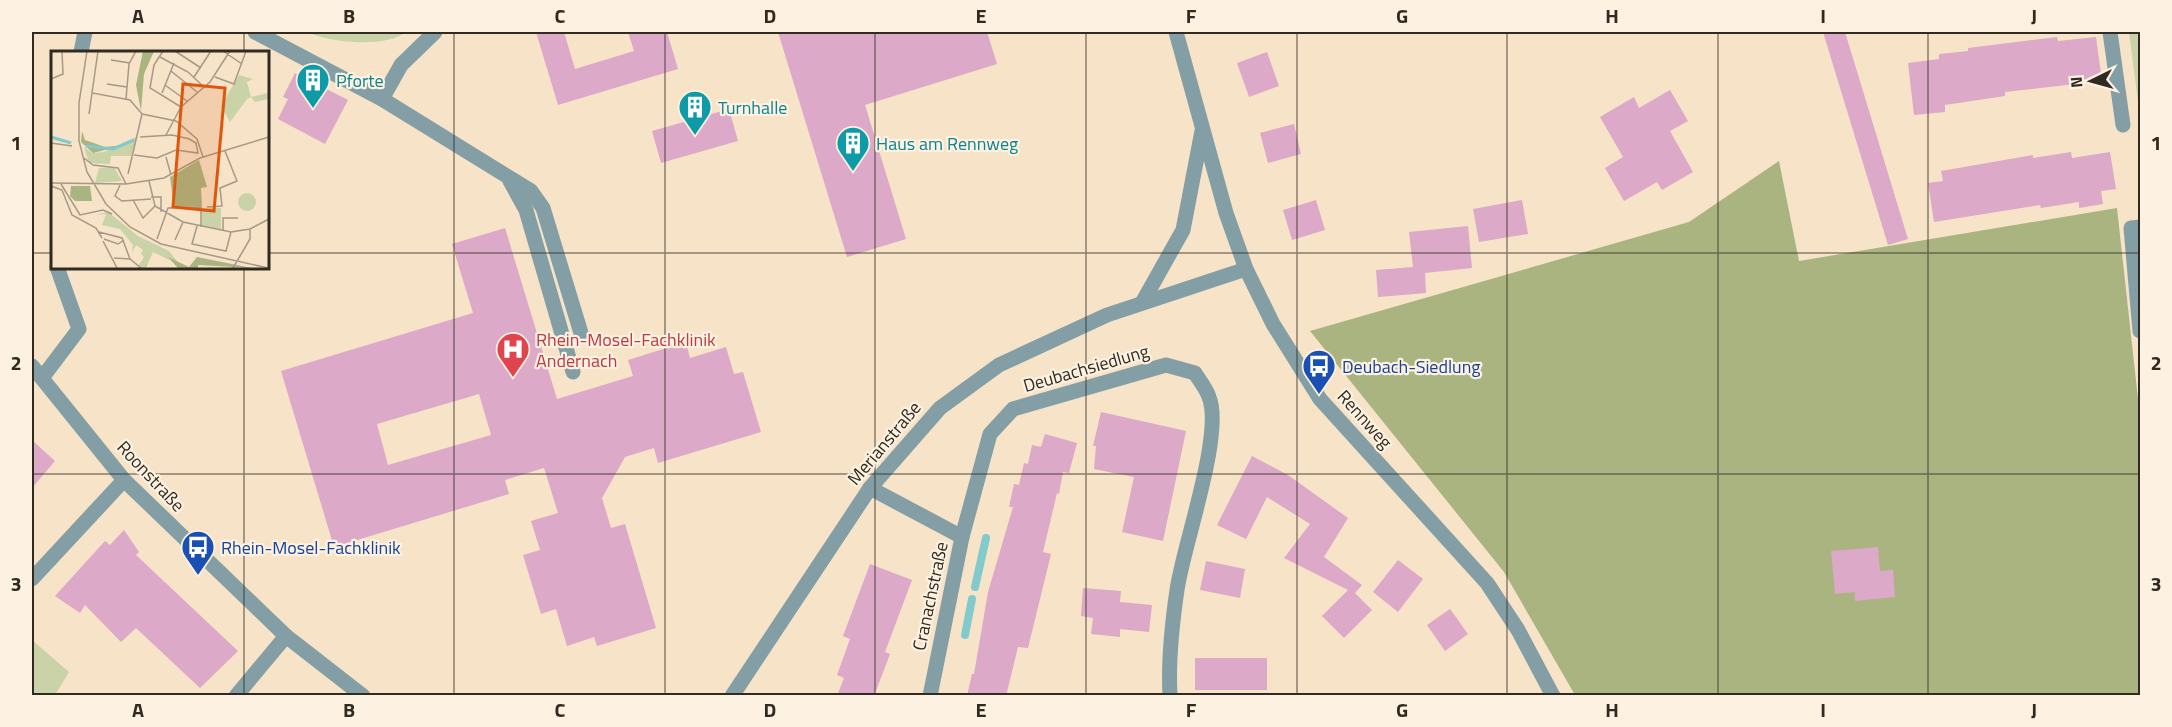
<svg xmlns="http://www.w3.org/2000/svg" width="2172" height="727" viewBox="0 0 2172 727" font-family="'Titillium Web',sans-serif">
<rect width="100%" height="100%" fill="#f6e3c8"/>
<g fill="#c9d3a7">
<path d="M 308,32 L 405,32 C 388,48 328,43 308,32 Z"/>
<polygon points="2129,32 2140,32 2140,117"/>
<polygon points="32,640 69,672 55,695 32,695"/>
</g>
<polygon fill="#a9b480" points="1779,161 1799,261 2117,208 2140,417 2140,695 1575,695 1504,572 1310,331 1689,222"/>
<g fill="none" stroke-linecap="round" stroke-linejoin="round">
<g stroke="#82cacb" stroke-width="8">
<polyline points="975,587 986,538"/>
<polyline points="965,635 972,599"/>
</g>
</g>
<g fill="#dca9c8" fill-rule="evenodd">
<polygon points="536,32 564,32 575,69 634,51 628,32 667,32 678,69 558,105"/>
<polygon points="778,32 987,32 997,64 865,105 906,239 847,257"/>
<polygon points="1823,32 1845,32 1908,239 1888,245"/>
<polygon points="2057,37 2058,41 2096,37 2102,81 2005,92 2005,96 1945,105 1945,112 1914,115 1908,63 1939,59 1939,54 1968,51 1968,48"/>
<polygon points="1267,52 1279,86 1249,97 1237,63"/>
<polygon points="295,73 348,100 325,144 278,119 288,99 283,97"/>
<polygon points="1670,90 1688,121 1670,131 1693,172 1662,190 1657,182 1624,201 1605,168 1623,157 1600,117 1634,97 1639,108"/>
<polygon points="729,109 738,141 661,163 652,131"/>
<polygon points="1294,124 1301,154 1268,163 1260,133"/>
<polygon points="2071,152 2072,158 2110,152 2116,189 2101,191 2103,204 2079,208 2079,202 2041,208 2040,205 1934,222 1928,183 1943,181 1941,171 2033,155 2033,158"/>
<polygon points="1316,200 1325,230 1292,240 1283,210"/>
<polygon points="1522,200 1528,234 1479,242 1473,209"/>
<polygon points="1468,226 1472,268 1425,273 1426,293 1378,297 1376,270 1413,267 1409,232"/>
<path d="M 505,228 L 557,399 L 633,376 L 628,360 L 686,342 L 690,358 L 726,347 L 734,374 L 743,372 L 761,432 L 658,463 L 654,448 L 625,457 L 602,498 L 611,528 L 625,524 L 656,628 L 597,646 L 594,637 L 567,646 L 556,609 L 541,614 L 523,555 L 540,550 L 531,521 L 558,513 L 544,468 L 505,480 L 509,494 L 334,547 L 281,371 L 473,313 L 452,244 ZM 479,394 L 491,435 L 388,465 L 377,424 Z"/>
<polygon points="1101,412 1186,431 1163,541 1122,532 1134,477 1094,469 1096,446 1093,446"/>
<polygon points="1045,434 1077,443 1069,473 1063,472 1059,494 1057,493 1043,552 1051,554 1028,648 1018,647 1006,696 967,696 972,674 974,674 988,592 1013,507 1009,507 1014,484 1019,485 1024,463 1028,464 1032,445 1041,447"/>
<polygon points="32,440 55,461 32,488"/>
<polygon points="1252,456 1288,475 1348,518 1324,557 1362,585 1355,593 1372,610 1344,638 1322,616 1348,590 1284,558 1310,524 1267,497 1246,539 1217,525"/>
<polygon points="124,530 139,552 136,555 238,651 200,688 136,628 121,642 85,605 80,613 55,596 105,541 110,545"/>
<polygon points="1878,547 1880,571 1893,570 1895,597 1855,601 1855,592 1835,594 1831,551"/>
<polygon points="1398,560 1423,579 1398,612 1373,592"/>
<polygon points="1206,561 1245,569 1240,598 1200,590"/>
<polygon points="870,564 912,580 885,652 890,654 874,696 837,696 844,678 837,675 850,639 843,636"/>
<polygon points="1083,588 1121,591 1120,602 1152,605 1149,632 1120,629 1120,637 1091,634 1093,618 1081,616"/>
<polygon points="1450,609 1468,634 1445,651 1427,625"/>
<rect x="1195" y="658" width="72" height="32"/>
</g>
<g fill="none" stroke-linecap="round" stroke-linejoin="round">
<g stroke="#839fa5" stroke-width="15">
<polyline points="255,32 382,99 531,191 543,208 581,333"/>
<polyline points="1176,32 1226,213 1246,269 1273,324 1320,399 1487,583 1518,630 1553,696"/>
<polyline points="2110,32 2123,125"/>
<polyline points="81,52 85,32"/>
<polyline points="382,99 401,65 435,32"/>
<polyline points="510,181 526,210 573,372"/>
<polyline points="2140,227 2131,228 2140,331"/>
<polyline points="1142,303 1183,230 1202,131"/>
<polyline points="32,366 124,480 286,636 363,696"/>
<polyline points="42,378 79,329 57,267"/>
<polyline points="870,488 962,537 930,696"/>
<path d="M 962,537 L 990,434 L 1013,409 L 1166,365 L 1195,373 C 1199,380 1206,388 1209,397 C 1224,434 1183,546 1177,590 C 1172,624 1168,661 1170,696"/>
<polyline points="32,579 124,480"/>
<polyline points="236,696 286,636"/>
<polyline points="732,696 870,488 940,408 999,365 1107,315 1246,269"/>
</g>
</g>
<path fill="none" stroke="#312a20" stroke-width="1.5" stroke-opacity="0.55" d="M 244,32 L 244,52M 454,32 L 454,696M 665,32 L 665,696M 875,32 L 875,696M 1086,32 L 1086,696M 1297,32 L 1297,696M 1507,32 L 1507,696M 1718,32 L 1718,696M 1928,32 L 1928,696M 32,253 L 52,253M 267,253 L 2140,253M 244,267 L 244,696M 32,474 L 2140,474"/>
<defs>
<symbol id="building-pin" viewBox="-11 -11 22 30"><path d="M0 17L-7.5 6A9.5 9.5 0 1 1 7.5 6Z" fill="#0f9aa8" stroke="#fdf2e1"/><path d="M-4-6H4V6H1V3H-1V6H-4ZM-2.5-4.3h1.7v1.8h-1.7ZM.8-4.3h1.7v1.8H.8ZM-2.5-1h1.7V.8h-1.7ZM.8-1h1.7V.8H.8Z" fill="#fff"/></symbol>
<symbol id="hospital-pin" viewBox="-11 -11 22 30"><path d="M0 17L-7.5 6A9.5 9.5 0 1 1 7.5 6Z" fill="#e0444e" stroke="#fdf2e1"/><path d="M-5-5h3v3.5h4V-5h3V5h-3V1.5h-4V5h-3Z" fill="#fff"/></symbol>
<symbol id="bus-pin" viewBox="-11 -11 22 30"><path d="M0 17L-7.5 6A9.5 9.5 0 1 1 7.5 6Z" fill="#1a4fb4" stroke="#fdf2e1"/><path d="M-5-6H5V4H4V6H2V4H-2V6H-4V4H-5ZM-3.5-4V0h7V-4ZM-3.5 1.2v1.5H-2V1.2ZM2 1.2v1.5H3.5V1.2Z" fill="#fff"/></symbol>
</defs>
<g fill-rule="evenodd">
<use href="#building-pin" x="294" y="61" width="38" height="52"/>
<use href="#building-pin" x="676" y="88" width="38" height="52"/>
<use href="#building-pin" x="834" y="124" width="38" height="52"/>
<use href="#hospital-pin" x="494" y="330" width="38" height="52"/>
<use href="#bus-pin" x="1300" y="347" width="38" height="52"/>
<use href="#bus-pin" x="179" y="528" width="38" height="52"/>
</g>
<g text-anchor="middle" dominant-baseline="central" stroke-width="4.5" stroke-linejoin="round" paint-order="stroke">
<g font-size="18" fill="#0d838f" stroke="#fdf2e1" text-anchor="start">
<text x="336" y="80">Pforte</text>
<text x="718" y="107">Turnhalle</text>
<text x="876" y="143">Haus am Rennweg</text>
</g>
<g font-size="18" fill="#be3a42" stroke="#fdf2e1" text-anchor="start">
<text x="536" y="339">Rhein-Mosel-Fachklinik<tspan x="536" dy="21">Andernach</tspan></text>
</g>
<g font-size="18" fill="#164399" stroke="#fdf2e1" text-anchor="start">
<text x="1342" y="366">Deubach-Siedlung</text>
<text x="221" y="547">Rhein-Mosel-Fachklinik</text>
</g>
<g font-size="18" fill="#312a20" stroke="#fdf2e1">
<text transform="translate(1086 368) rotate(-16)">Deubachsiedlung</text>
<text transform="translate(1365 419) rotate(48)">Rennweg</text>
<text transform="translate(884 443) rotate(-50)">Merianstraße</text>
<text transform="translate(151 476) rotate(47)">Roonstraße</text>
<text transform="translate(930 596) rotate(-78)">Cranachstraße</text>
</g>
</g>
<g transform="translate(51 51)">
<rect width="218" height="218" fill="#f6e3c8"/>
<path d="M 188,24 L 202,28 L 196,31 L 200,46 L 217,42 L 217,48 L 204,51 L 200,46 L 196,48 L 179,71 L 170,55 ZM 87,85 L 80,105 L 60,105 L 59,113 L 38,112 L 33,96 L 41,102 L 53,101 ZM 63,116 L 71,130 L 44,132 L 48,117 ZM187 151a9 9 0 1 1 18 0a9 9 0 1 1-18 0ZM 151,157 L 170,157 L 170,179 L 151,175 ZM 57,161 L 87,185 L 118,200 L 129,214 L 102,201 L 95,217 L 86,217 L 93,206 L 90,203 L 92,199 L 85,194 L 81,202 L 82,194 L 69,178 L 51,174 L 55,163 L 45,164 Z" fill="#c9d3a7"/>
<path d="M 92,0 L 103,0 L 93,23 L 90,60 L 85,34 ZM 31,80 L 34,89 L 54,96 L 73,94 L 42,102 L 30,91 ZM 148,109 L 156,136 L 150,137 L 151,155 L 123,156 L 119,126 ZM 20,135 L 39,135 L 41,150 L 24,150 L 19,145 ZM 117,206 L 138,216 L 146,206 L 201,217 L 147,214 L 147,217 L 127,217 Z" fill="#a9b480"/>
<path fill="none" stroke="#82cacb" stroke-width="3" d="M 0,86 L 20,92M 35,95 L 62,98 L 83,89"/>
<path fill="none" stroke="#a79985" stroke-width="1.5" d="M 36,0 L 28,52 L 28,90 L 36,121 L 55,153 L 79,176 L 110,193 L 217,217M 47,0 L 41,42 L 79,49 L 91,63M 112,0 L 103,14 L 99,37 L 130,56M 124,0 L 150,17M 172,0 L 191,13M 109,6 L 137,21 L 153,36M 60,9 L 79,12M 120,20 L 146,41M 143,26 L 160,0M 164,26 L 183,33 L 195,0M 0,28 L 12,23 L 11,0M 56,33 L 76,36M 114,34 L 136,50M 111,42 L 123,12M 75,48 L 78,13 L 85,0M 38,63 L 41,42M 91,63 L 125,70 L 146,88 L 152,106M 115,84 L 130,56 L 159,31 L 179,0M 89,86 L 121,84 L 139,88M 0,92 L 21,95M 83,104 L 106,107 L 125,99 L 147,102 L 145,92 L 138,88M 115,106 L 120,124M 33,107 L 42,114 L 67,117 L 75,133M 77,123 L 91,63M 98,130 L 104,155 L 132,171 L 180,181 L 199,178 L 218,168M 0,132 L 75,133M 10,133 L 29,164 L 52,159 L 61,163M 75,133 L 113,127 L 149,107 L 218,86M 69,134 L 64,145 L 71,150 L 100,148M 0,135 L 11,139 L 21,164 L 45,177 L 51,187M 100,146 L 110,146 L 110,161M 82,149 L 92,167 L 104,155M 156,156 L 171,155 L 169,137 L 186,130 L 174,100M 146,175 L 141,193 L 175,200 L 180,181M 172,180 L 172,167 L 187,167M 48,181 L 71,187 L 79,208M 53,188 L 67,193 L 73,189M 106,188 L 117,157 L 150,156 L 150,176M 124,189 L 132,171M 52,190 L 66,217M 63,207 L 79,208 L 90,217M 182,217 L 199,188 L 199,178"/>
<path fill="#df570d" fill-opacity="0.15" stroke="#df570d" stroke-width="3" d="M 132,33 L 174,37 L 163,160 L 122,156 Z"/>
<rect width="218" height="218" fill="none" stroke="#312a20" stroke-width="3"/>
</g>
<rect width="2172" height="727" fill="none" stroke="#fdf2e1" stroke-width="66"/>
<g transform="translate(2091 81) rotate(265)" stroke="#fdf2e1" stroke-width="4.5" paint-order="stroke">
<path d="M0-4.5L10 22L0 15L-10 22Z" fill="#312a20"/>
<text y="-9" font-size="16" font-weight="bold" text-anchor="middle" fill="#312a20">N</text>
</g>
<rect x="33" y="33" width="2106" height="661" fill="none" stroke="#312a20" stroke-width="2"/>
<g font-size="20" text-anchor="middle" font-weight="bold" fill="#312a20">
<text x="138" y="23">A</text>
<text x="349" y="23">B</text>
<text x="560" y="23">C</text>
<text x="770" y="23">D</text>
<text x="981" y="23">E</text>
<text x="1191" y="23">F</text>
<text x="1402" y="23">G</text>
<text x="1612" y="23">H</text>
<text x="1823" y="23">I</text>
<text x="2034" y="23">J</text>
<text x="16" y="150">1</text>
<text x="2156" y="150">1</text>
<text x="16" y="370">2</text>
<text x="2156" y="370">2</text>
<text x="16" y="591">3</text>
<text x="2156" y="591">3</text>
<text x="138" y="717">A</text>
<text x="349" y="717">B</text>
<text x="560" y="717">C</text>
<text x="770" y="717">D</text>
<text x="981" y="717">E</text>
<text x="1191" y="717">F</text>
<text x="1402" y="717">G</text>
<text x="1612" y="717">H</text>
<text x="1823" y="717">I</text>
<text x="2034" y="717">J</text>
</g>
</svg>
